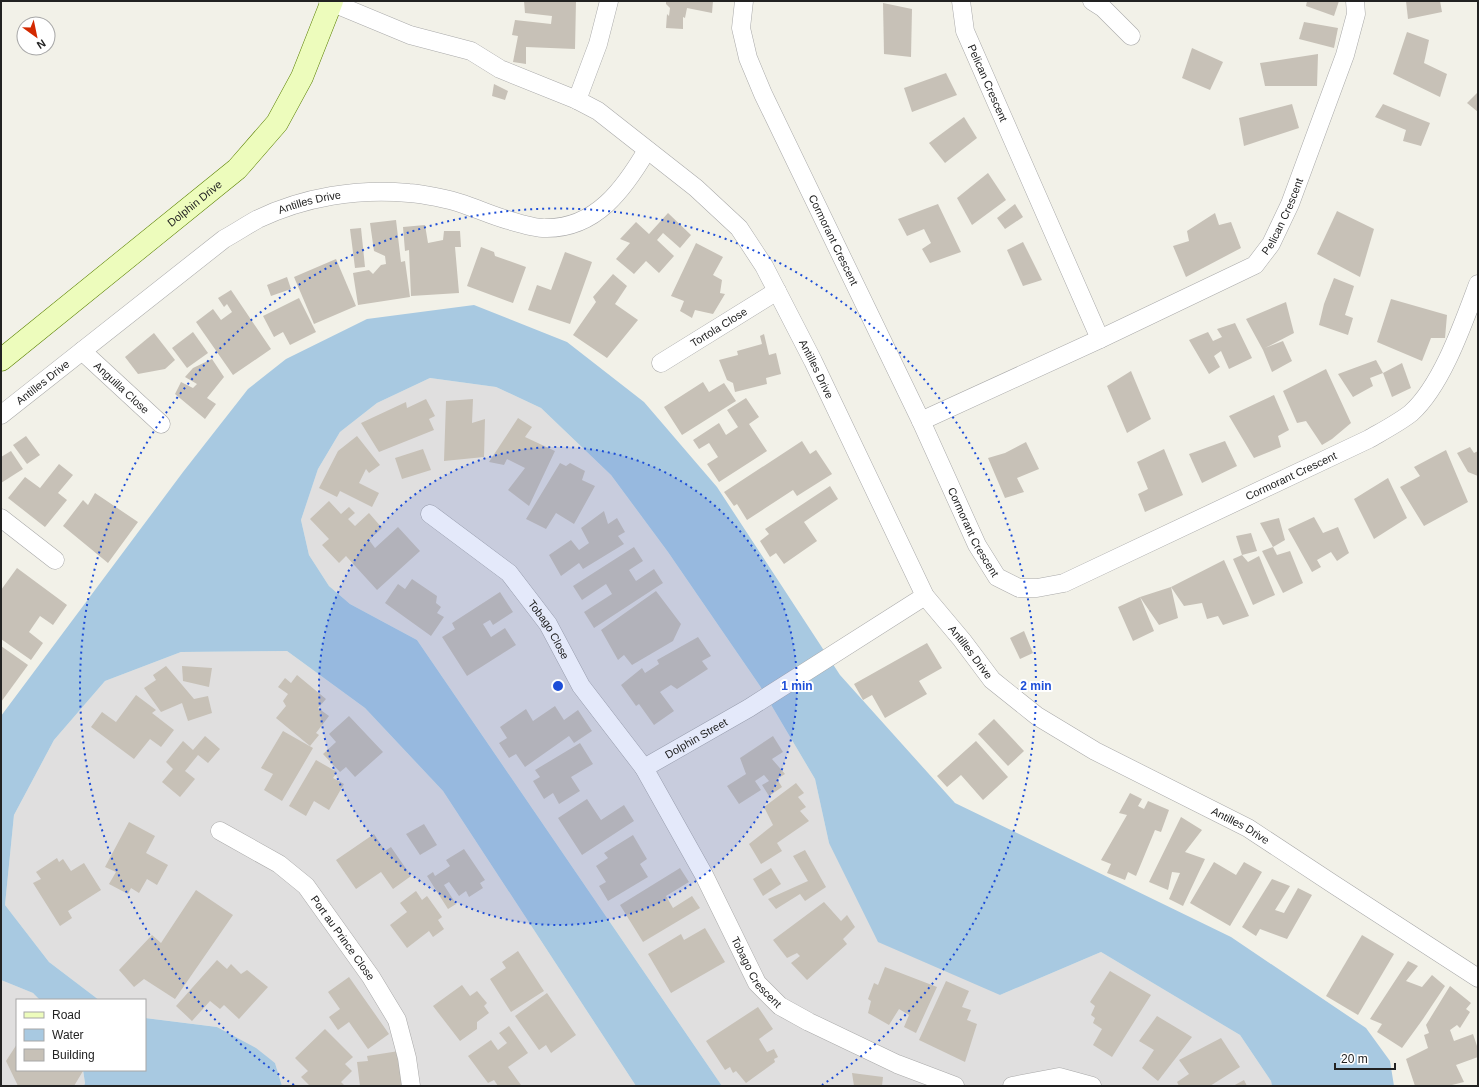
<svg xmlns="http://www.w3.org/2000/svg" width="1479" height="1087" viewBox="0 0 1479 1087" font-family="Helvetica,sans-serif">
<rect width="100%" height="100%" fill="#f2f1e8"/>
<g fill="#e0dfdf">
<polygon points="430,378 496,387 541,408 611,475 668,552 760,686 815,779 829,843 1000,995 1101,952 1240,1035 1271,1081 1272,1086 722,1086 417,640 350,604 329,586 309,555 301,520 318,469 340,432 377,403"/>
<polygon points="287,651 365,708 443,791 636,1086 282,1086 275,1063 217,1027 145,1018 145,1000 99,1000 49,962 5,905 14,815 54,740 105,681 181,652"/>
<polygon points="1,980 33,993 40,1000 17,1000 17,1070 83,1070 85,1083 84,1086 1,1086"/>
</g>
<g fill="#a8c9e1">
<polygon points="474,305 567,342 644,402 717,487 840,675 955,803 1231,937 1366,1028 1390,1061 1394,1086 1272,1086 1271,1081 1240,1035 1101,952 1000,995 878,942 829,843 815,779 760,686 668,552 611,475 541,408 496,387 430,378 377,403 340,432 318,469 301,520 309,555 329,586 350,604 417,640 722,1086 636,1086 443,791 365,708 287,651 181,652 105,681 54,740 14,815 5,905 49,962 99,1000 40,1000 33,993 1,980 1,716 183,472 248,389 286,359 367,319"/>
<polygon points="145,1018 217,1027 256,1048 275,1063 282,1086 84,1086 85,1083 83,1070 145,1070"/>
</g>
<g fill="#c7c1b7">
<polygon points="524,1 576,1 575,49 526,47 526,64 513,62 518,36 512,35 515,20 551,24 552,16 525,13"/>
<polygon points="666,1 713,1 712,13 687,8 685,18 683,17 683,29 666,28 667,14 669,16 670,8 666,4"/>
<polygon points="1307,1 1339,1 1334,16 1306,6"/>
<polygon points="1406,1 1440,1 1442,12 1408,19"/>
<polygon points="883,3 912,9 911,57 884,54"/>
<polygon points="1304,22 1338,28 1334,48 1299,39"/>
<polygon points="1407,32 1429,40 1424,63 1447,74 1440,97 1393,74"/>
<polygon points="1192,48 1223,62 1210,90 1182,78"/>
<polygon points="1318,54 1317,86 1265,86 1260,63"/>
<polygon points="946,73 957,95 912,112 904,88"/>
<polygon points="494,84 508,91 505,100 492,96"/>
<polygon points="1478,92 1478,112 1467,103"/>
<polygon points="1292,104 1299,128 1244,146 1239,118"/>
<polygon points="1383,104 1430,123 1421,146 1403,141 1406,130 1375,117"/>
<polygon points="964,117 977,138 945,163 929,143"/>
<polygon points="988,173 1006,200 972,225 957,198"/>
<polygon points="938,204 961,252 930,263 922,249 931,243 924,229 907,236 898,219"/>
<polygon points="1015,204 1023,217 1005,229 997,218"/>
<polygon points="1337,211 1374,229 1360,277 1317,254"/>
<polygon points="668,213 691,235 680,248 663,233 657,240 674,256 659,273 646,261 634,274 616,259 630,243 620,239 636,222 649,234"/>
<polygon points="1215,213 1219,225 1231,222 1241,248 1186,277 1173,246 1189,241 1187,231"/>
<polygon points="396,220 401,262 405,261 410,297 358,305 353,273 369,270 373,274 381,265 386,264 385,256 374,251 370,223"/>
<polygon points="425,225 428,243 443,240 444,231 460,231 461,247 455,247 459,293 411,296 409,250 405,251 403,227"/>
<polygon points="361,228 365,267 355,268 350,229"/>
<polygon points="1023,242 1042,280 1023,286 1007,250"/>
<polygon points="696,243 723,257 713,275 722,280 720,293 725,294 713,314 695,310 692,318 680,311 684,301 671,296"/>
<polygon points="481,247 494,252 495,256 526,267 513,303 467,286"/>
<polygon points="565,252 592,262 570,324 528,310 537,285 551,290"/>
<polygon points="336,259 356,306 314,324 294,277"/>
<polygon points="613,274 627,286 615,304 638,320 607,358 573,335 596,302 593,297"/>
<polygon points="287,277 291,289 271,296 267,285"/>
<polygon points="1334,278 1354,286 1345,315 1353,318 1348,335 1319,325 1324,304"/>
<polygon points="231,290 271,349 233,375 196,322 213,309 221,320 232,312 227,304 224,307 218,298"/>
<polygon points="299,298 316,332 290,345 283,332 274,337 263,316"/>
<polygon points="1391,299 1447,315 1445,338 1431,338 1422,361 1377,342"/>
<polygon points="1286,302 1294,333 1265,348 1283,341 1292,361 1272,372 1263,350 1246,319"/>
<polygon points="1235,323 1252,358 1229,369 1221,351 1214,356 1220,367 1209,374 1189,340 1208,332 1213,341 1222,337 1217,329"/>
<polygon points="193,332 208,353 187,368 172,348"/>
<polygon points="154,333 175,360 165,369 138,374 125,357"/>
<polygon points="764,334 769,355 776,353 781,374 766,378 767,384 735,392 733,383 727,380 719,360 738,355 737,351 762,344 760,336"/>
<polygon points="212,359 224,377 207,398 216,404 205,419 175,394 181,382 193,388 197,384 185,377 193,368"/>
<polygon points="1376,360 1383,373 1370,378 1373,386 1353,397 1338,374"/>
<polygon points="1402,363 1411,388 1392,397 1383,373"/>
<polygon points="1326,369 1351,423 1332,439 1322,445 1306,421 1297,423 1283,391"/>
<polygon points="1131,371 1151,419 1127,433 1107,386"/>
<polygon points="703,382 709,392 724,383 736,401 682,435 664,407"/>
<polygon points="1274,395 1289,430 1278,436 1281,447 1254,458 1229,416"/>
<polygon points="746,398 759,417 749,424 767,451 719,482 707,464 718,457 709,443 699,449 693,440 719,423 726,435 738,427 727,410"/>
<polygon points="426,399 435,416 429,419 434,430 379,452 361,423 406,402 407,408"/>
<polygon points="473,399 472,423 485,419 484,457 444,461 446,401"/>
<polygon points="518,418 532,427 525,437 555,451 529,506 508,490 525,468 507,459 504,465 489,462"/>
<polygon points="26,436 40,455 27,464 13,445"/>
<polygon points="357,436 380,465 369,473 366,469 359,483 379,493 372,507 340,491 337,497 319,488 338,451"/>
<polygon points="802,441 810,454 816,450 832,474 797,496 793,490 747,520 737,504 734,506 724,492"/>
<polygon points="1225,441 1237,466 1202,483 1189,454"/>
<polygon points="1026,442 1039,469 1017,478 1024,492 1005,498 988,458 1005,453"/>
<polygon points="1470,447 1474,453 1478,451 1478,476 1468,472 1457,453"/>
<polygon points="423,449 431,470 402,479 395,458"/>
<polygon points="1164,449 1183,495 1145,512 1138,494 1148,489 1137,462"/>
<polygon points="1446,450 1468,502 1424,526 1400,487 1420,476 1414,467"/>
<polygon points="11,451 23,469 1,483 1,457"/>
<polygon points="560,463 566,466 570,463 585,471 582,480 595,486 574,524 556,513 546,529 526,519"/>
<polygon points="59,464 73,475 58,493 67,500 45,527 8,498 25,477 40,488"/>
<polygon points="1388,478 1407,518 1374,539 1354,499"/>
<polygon points="830,486 838,499 804,522 817,541 784,564 776,553 770,557 760,541 769,534 765,529"/>
<polygon points="95,493 138,522 108,563 63,526 83,500 88,505"/>
<polygon points="329,501 341,514 349,507 355,513 348,519 355,526 369,513 382,528 369,540 375,548 398,527 420,551 377,590 346,556 339,563 322,545 329,539 310,519"/>
<polygon points="604,511 608,524 617,518 625,532 618,536 624,544 583,569 579,563 561,576 549,555 571,540 579,550 589,543 581,528"/>
<polygon points="1314,517 1323,533 1338,527 1349,553 1337,561 1331,552 1317,560 1321,567 1312,572 1288,529"/>
<polygon points="1279,518 1285,540 1273,547 1260,523"/>
<polygon points="1251,533 1257,551 1242,555 1236,536"/>
<polygon points="634,547 643,561 629,570 636,581 654,569 663,583 594,628 584,612 612,594 606,584 582,600 573,586"/>
<polygon points="1273,547 1277,555 1290,551 1303,583 1283,593 1262,551"/>
<polygon points="1242,555 1248,562 1259,556 1275,595 1253,605 1233,559"/>
<polygon points="1224,560 1249,616 1223,625 1218,616 1207,619 1202,603 1184,606 1171,587 1178,618 1159,625 1140,597 1154,631 1133,641 1118,607 1140,597 1171,587"/>
<polygon points="17,568 67,605 53,625 40,616 29,632 43,643 31,660 1,639 1,590"/>
<polygon points="412,579 437,596 436,603 441,607 437,613 444,617 431,636 385,603 398,584 405,589"/>
<polygon points="656,591 681,624 673,641 632,665 624,655 618,660 601,630"/>
<polygon points="500,592 513,612 493,625 490,620 483,624 491,637 505,628 516,645 467,676 442,637 455,629 452,623"/>
<polygon points="1024,631 1033,653 1020,659 1010,638"/>
<polygon points="698,637 711,656 702,661 708,669 677,689 671,685 660,692 674,711 654,725 639,704 636,706 621,685 642,668 645,673 659,664 657,660"/>
<polygon points="927,643 942,668 919,681 927,694 885,718 872,695 863,700 854,684"/>
<polygon points="1,646 28,665 1,702"/>
<polygon points="166,666 194,699 208,696 212,713 188,721 182,703 161,712 144,688 156,680 153,675"/>
<polygon points="182,666 212,668 209,687 183,681"/>
<polygon points="297,675 326,699 318,708 329,716 316,733 319,735 310,746 276,718 286,706 283,701 288,694 278,687 285,678 291,683"/>
<polygon points="136,695 156,710 152,713 174,730 161,747 150,739 134,759 91,727 102,712 116,722"/>
<polygon points="555,706 564,720 578,710 592,731 574,743 569,736 525,767 516,754 509,758 499,743 507,738 500,727 526,709 533,721"/>
<polygon points="349,716 383,752 355,777 346,767 340,772 323,754 336,742 329,734"/>
<polygon points="994,719 1024,751 1008,766 978,734"/>
<polygon points="283,731 313,748 282,801 264,790 273,774 261,768"/>
<polygon points="205,736 220,749 208,763 198,755 185,771 195,779 180,797 162,782 173,769 166,762 183,741 193,750"/>
<polygon points="773,736 783,752 772,759 785,774 777,779 782,787 769,796 762,785 769,781 764,775 755,781 761,790 739,804 727,786 746,774 740,758"/>
<polygon points="976,741 1008,777 983,800 961,775 947,787 937,776"/>
<polygon points="580,743 593,764 571,777 580,791 559,804 553,793 544,799 533,781 540,777 535,770"/>
<polygon points="316,760 337,772 333,778 344,784 329,810 314,801 306,816 289,806"/>
<polygon points="796,783 804,793 798,797 806,807 800,811 809,821 777,843 782,851 761,864 749,844 773,825 764,807"/>
<polygon points="1130,793 1142,799 1138,806 1144,809 1148,801 1169,810 1161,832 1155,830 1136,876 1128,872 1125,880 1107,873 1111,864 1101,860 1127,815 1119,813"/>
<polygon points="587,799 601,820 624,805 634,821 582,855 558,818"/>
<polygon points="1181,817 1202,830 1185,852 1205,859 1183,906 1169,899 1180,873 1172,872 1168,890 1149,882"/>
<polygon points="129,822 155,836 146,853 168,865 157,885 147,879 139,893 131,888 128,894 109,884 116,872 105,867"/>
<polygon points="424,824 437,845 420,855 406,834"/>
<polygon points="374,834 385,851 391,847 411,876 393,889 381,872 356,889 336,860"/>
<polygon points="633,835 647,859 640,864 648,877 608,901 599,886 606,882 596,866 608,858 604,853"/>
<polygon points="464,849 485,880 480,883 483,888 469,897 466,891 459,896 449,882 444,885 456,904 448,909 427,876 433,872 435,876 450,866 446,860"/>
<polygon points="805,850 826,887 805,901 800,894 776,909 768,899 808,881 793,856"/>
<polygon points="57,858 59,862 63,859 71,871 84,863 101,890 68,911 72,918 60,926 33,883 41,879 36,872"/>
<polygon points="1214,862 1236,875 1244,862 1262,872 1230,926 1190,903"/>
<polygon points="680,868 689,882 666,896 673,908 692,896 700,908 643,942 620,905"/>
<polygon points="771,868 781,884 763,896 753,879"/>
<polygon points="1272,879 1290,886 1275,910 1284,913 1298,888 1312,895 1287,939 1260,929 1256,936 1242,927"/>
<polygon points="196,890 233,915 175,999 144,979 134,987 119,970 152,935 161,943"/>
<polygon points="416,891 422,900 427,896 442,917 438,920 444,929 433,937 429,931 407,948 390,925 407,912 400,903"/>
<polygon points="824,902 841,921 847,915 855,927 843,939 847,944 807,980 791,963 800,956 797,953 787,958 773,940"/>
<polygon points="705,928 725,962 671,993 648,954 681,934 684,940"/>
<polygon points="1362,935 1394,954 1358,1015 1326,996"/>
<polygon points="518,951 544,991 511,1012 490,979 506,968 502,962"/>
<polygon points="217,960 227,969 231,964 241,974 247,970 268,987 239,1019 224,1005 220,1009 210,1001 192,1021 176,1006"/>
<polygon points="1408,961 1418,966 1406,981 1422,987 1432,975 1445,986 1423,1019 1402,1048 1377,1032 1382,1024 1370,1019"/>
<polygon points="885,967 937,987 916,1033 904,1027 909,1015 899,1009 889,1025 868,1013 871,1001 868,999 874,983 878,985"/>
<polygon points="1110,971 1151,995 1112,1057 1093,1045 1102,1029 1093,1023 1095,1018 1091,1015 1095,1006 1090,1002"/>
<polygon points="349,977 389,1034 368,1049 349,1022 338,1030 329,1017 340,1009 328,992"/>
<polygon points="946,981 969,991 962,1007 971,1010 967,1020 977,1024 965,1062 919,1040"/>
<polygon points="462,985 470,996 477,991 487,1003 484,1006 489,1013 477,1022 477,1029 460,1041 433,1006"/>
<polygon points="1450,986 1471,1003 1466,1009 1470,1012 1460,1028 1457,1025 1450,1030 1454,1041 1473,1034 1478,1049 1478,1057 1456,1065 1464,1082 1448,1086 1415,1086 1406,1059 1428,1048 1424,1035 1429,1033 1426,1025"/>
<polygon points="547,993 576,1035 551,1053 546,1045 539,1050 515,1016"/>
<polygon points="758,1007 773,1029 759,1039 767,1052 774,1049 778,1057 774,1059 775,1062 746,1083 736,1071 733,1073 730,1067 725,1070 706,1041"/>
<polygon points="1157,1016 1192,1037 1158,1081 1142,1068 1154,1050 1139,1041"/>
<polygon points="509,1026 528,1053 508,1067 521,1085 498,1086 494,1080 488,1083 468,1056 491,1040 498,1050 507,1043 499,1033"/>
<polygon points="325,1029 353,1057 345,1064 352,1071 341,1082 345,1086 310,1086 301,1077 308,1071 295,1058"/>
<polygon points="1221,1038 1240,1067 1210,1086 1179,1086 1177,1082 1189,1074 1179,1060"/>
<polygon points="17,1044 17,1070 83,1071 74,1086 18,1086 6,1061"/>
<polygon points="399,1051 403,1086 360,1086 357,1062 368,1061 367,1056"/>
<polygon points="852,1073 883,1077 882,1086 854,1086"/>
<polygon points="1244,1080 1247,1086 1233,1086"/>
</g>
<g fill="none" stroke-linecap="round" stroke-linejoin="round">
<defs>
<g id="street">
<path id="s1" d="M 328,1 L 410,35 L 471,51 L 500,69 L 577,100 L 598,111 L 696,188 L 739,228 L 764,266 L 813,361 L 925,596 L 962,640 L 992,680 L 1037,716 L 1095,751 L 1248,828 L 1333,884 L 1478,978"/>
<path id="s2" d="M 744,1 L 741,28 L 748,58 L 763,94 L 921,421 L 977,545 L 997,577 L 1019,588 L 1037,588 L 1064,583 L 1369,439 C 1381,432 1400,422 1411,413 C 1442,385 1463,324 1478,284"/>
<path id="s3" d="M 961,1 L 965,31 L 1100,339"/>
<polyline points="1092,1 1103,8 1131,36"/>
<polyline points="577,100 598,44 609,1"/>
<path id="s4" d="M 82,351 L 161,424"/>
<path id="s5" d="M 661,363 L 777,291"/>
<path id="s6" d="M 1,415 L 224,239 C 235,233 247,225 258,219 C 304,197 358,188 409,193 C 423,194 449,199 463,204 C 478,209 493,216 508,220 C 518,223 538,229 547,228 C 596,228 624,189 647,150"/>
<path id="s7" d="M 921,421 L 1100,339 L 1255,265 L 1271,244 L 1290,204 L 1345,55 L 1356,14 L 1355,1"/>
<path id="s8" d="M 430,514 L 509,573 L 548,624 L 581,686 L 644,768 L 704,875 L 757,983 L 780,1006 L 809,1022 L 897,1064 L 955,1086"/>
<polyline points="1,518 55,560"/>
<path id="s9" d="M 644,768 L 749,708 L 925,596"/>
<path id="s10" d="M 220,831 L 279,864 L 306,886 L 371,977 L 397,1020 L 407,1058 L 411,1086"/>
<polyline points="1012,1086 1059,1077 1092,1086"/>
</g>
<g id="secondary">
<path id="s11" d="M 1,360 L 237,169 L 277,123 L 302,77 L 332,1"/>
</g>
</defs>
<use href="#street" stroke="#a9a9a9" stroke-width="19"/>
<use href="#secondary" stroke="#5a8100" stroke-width="23"/>
<use href="#street" stroke="#fff" stroke-width="18"/>
<use href="#secondary" stroke="#edfcbc" stroke-width="22"/>
</g>
<circle cx="558" cy="686" r="239" fill="#1d4ed8" fill-opacity=".12"/>
<g fill="none" stroke="#1d4ed8" stroke-width="2" stroke-dasharray="2 4">
<circle cx="558" cy="686" r="239"/>
<path d="M294 1085A478 478 0 1 1 822 1085"/>
</g>
<g text-anchor="middle" dominant-baseline="central" stroke-width="4" stroke-linejoin="round" paint-order="stroke">
<g font-size="11" fill="#222" stroke="#fff">
<text stroke="none"><textPath href="#s3" startOffset="87">Pelican Crescent</textPath></text>
<text stroke="none"><textPath href="#s11" startOffset="249">Dolphin Drive</textPath></text>
<text stroke="none"><textPath href="#s6" startOffset="378">Antilles Drive</textPath></text>
<text stroke="none"><textPath href="#s7" startOffset="425">Pelican Crescent</textPath></text>
<text stroke="none"><textPath href="#s2" startOffset="259">Cormorant Crescent</textPath></text>
<text stroke="none"><textPath href="#s5" startOffset="68">Tortola Close</textPath></text>
<text stroke="none"><textPath href="#s1" startOffset="637">Antilles Drive</textPath></text>
<text stroke="none"><textPath href="#s6" startOffset="53">Antilles Drive</textPath></text>
<text stroke="none"><textPath href="#s4" startOffset="54">Anguilla Close</textPath></text>
<text stroke="none"><textPath href="#s2" startOffset="955">Cormorant Crescent</textPath></text>
<text stroke="none"><textPath href="#s2" startOffset="583">Cormorant Crescent</textPath></text>
<text stroke="none"><textPath href="#s8" startOffset="168">Tobago Close</textPath></text>
<text stroke="none"><textPath href="#s1" startOffset="961">Antilles Drive</textPath></text>
<text stroke="none"><textPath href="#s9" startOffset="60">Dolphin Street</textPath></text>
<text stroke="none"><textPath href="#s1" startOffset="1285">Antilles Drive</textPath></text>
<text stroke="none"><textPath href="#s10" startOffset="166">Port au Prince Close</textPath></text>
<text stroke="none"><textPath href="#s8" startOffset="570">Tobago Crescent</textPath></text>
</g>
</g>
<circle cx="558" cy="686" r="6" fill="#1d4ed8" stroke="#fff" stroke-width="2"/>
<g font-size="12" text-anchor="middle" font-weight="bold" fill="#1d4ed8" stroke="#fff" stroke-width="4" stroke-linejoin="round" paint-order="stroke">
<text x="797" y="690">1 min</text>
<text x="1036" y="690">2 min</text>
</g>
<rect width="1479" height="1087" fill="none" stroke="#222222" stroke-width="4"/>
<rect x="16" y="999" width="130" height="72" fill="#ffffff" stroke="#a7a7a7"/>
<rect x="24" y="1012" width="20" height="6" fill="#edfcbc" stroke="#a7a7a7"/>
<text x="52" y="1019" font-size="12" fill="#222222">Road</text>
<rect x="24" y="1029" width="20" height="12" fill="#a8c9e1" stroke="#a7a7a7"/>
<text x="52" y="1039" font-size="12" fill="#222222">Water</text>
<rect x="24" y="1049" width="20" height="12" fill="#c7c1b7" stroke="#a7a7a7"/>
<text x="52" y="1059" font-size="12" fill="#222222">Building</text>
<g transform="translate(36 36) rotate(147)"><circle r="19" fill="#ffffff" stroke="#a7a7a7"/>
<path d="M0-3L7 15L0 10L-7 15Z" fill="#d32900"/>
<text y="-6" font-size="11" font-weight="bold" text-anchor="middle" fill="#222222">N</text>
</g>
<path d="M1335 1063v6h60v-6" fill="none" stroke="#222222" stroke-width="2"/>
<text x="1341" y="1063" font-size="12" fill="#222222" stroke="#ffffff" stroke-width="3" paint-order="stroke">20 m</text>
</svg>
